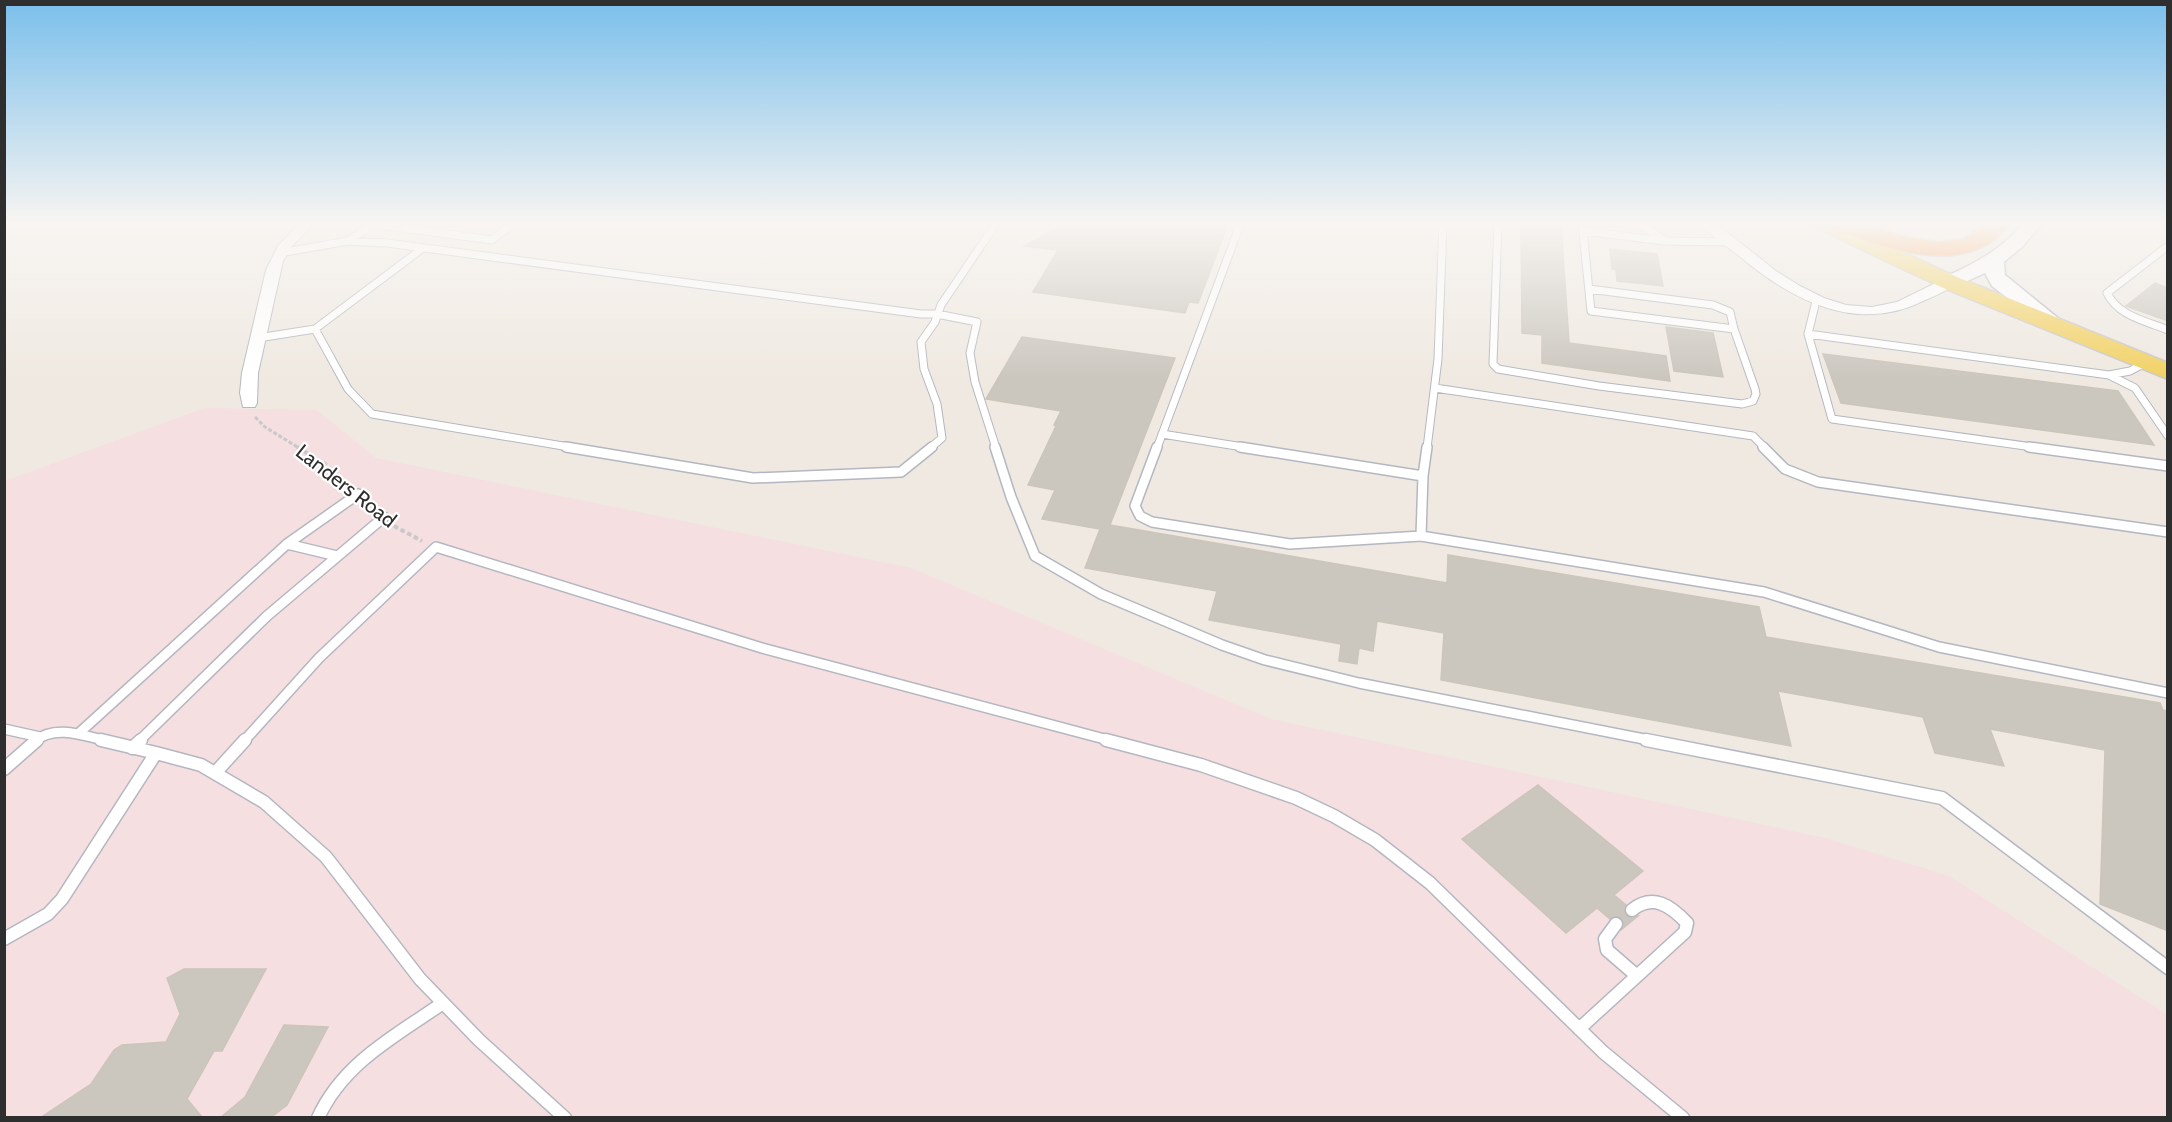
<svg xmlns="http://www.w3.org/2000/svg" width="2172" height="1122" font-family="Cabin,sans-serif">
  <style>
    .medical { fill: #f5dfe0 }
    .building { fill: #cbc7bf; stroke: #cbc5ba; stroke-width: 1.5 }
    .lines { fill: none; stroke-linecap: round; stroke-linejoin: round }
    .lane-far2-casing { stroke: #b4b7c1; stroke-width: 9 }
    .lane-far1-casing { stroke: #b4b7c1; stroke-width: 12 }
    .lane-casing { stroke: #b4b7c1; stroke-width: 15 }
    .street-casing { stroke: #b4b7c1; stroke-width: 2 }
    .secondary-casing { stroke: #b4b7c1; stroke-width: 3 }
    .primary-casing { stroke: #c9c9c9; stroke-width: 3 }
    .highway-casing { stroke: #c9c9c9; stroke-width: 3 }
    .path-far1 { stroke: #c9c9c9; stroke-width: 3; stroke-dasharray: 4 2; stroke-linecap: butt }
    .path { stroke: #c9c9c9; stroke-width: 4; stroke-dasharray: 4.5 3; stroke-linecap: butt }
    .lane-far2 { stroke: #fff; stroke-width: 7 }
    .lane-far1 { stroke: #fff; stroke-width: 9 }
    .lane { stroke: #fff; stroke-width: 12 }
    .street { fill: #fff; fill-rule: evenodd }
    .secondary { fill: #fff; fill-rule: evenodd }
    .primary { fill: #f2d163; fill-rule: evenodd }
    .highway { fill: #ffa35c; fill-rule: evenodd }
    .labels { text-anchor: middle; stroke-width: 4.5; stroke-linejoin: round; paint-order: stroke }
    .street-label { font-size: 21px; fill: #2e2e2e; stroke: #fff }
  </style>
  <rect width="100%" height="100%" fill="#efe9e1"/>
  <path class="medical" d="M205,408l112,2 59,48 535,110 360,151 554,119 124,38 219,139 -1,103h-2162v-637z"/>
  <path class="building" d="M1068,222h161l-31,81 -9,-1 -4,11 -152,-21 25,-42 -34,-4z
    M1521,222h40l8,121 97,13 4,25 -128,-18v-28l-20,-2z
    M1610,249l47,5 6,32 -46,-5 -1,-12h-4z
    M2155,283l13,5v33l-42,-15z
    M1666,327l47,6 10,44 -49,-6z
    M1022,337l153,21 -65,167 337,58 1,-28 311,52 7,30 394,66 3,7 5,1v220l-68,-27 5,-154 -115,-21 14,37 -69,-13 -12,-36 -145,-26 13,55 -350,-66 3,-47 -67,-12 -4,30 -14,-3 -2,16 -18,-3 2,-17 -132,-24 8,-29 -132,-23 15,-39 -58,-10 13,-29 -27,-5 28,-59 -2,-1 7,-14 -75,-12z
    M1823,354l295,37 36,54 -313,-42z
    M1538,785l105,86 -29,24 12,10 -2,6 4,6 10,-1 -16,13 2,-5 -3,-6 -5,-2 -6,3 -13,-11 -31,25 -104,-94z
    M184,969h82l-44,82h-8l-27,48 16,19h-163l51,-34 23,-34 8,-5 44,-3 14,-28 -13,-36z
    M284,1025l44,2 -41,78 -17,13h-50l25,-21z"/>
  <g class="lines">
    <g class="lane-far2-casing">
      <path id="lane-far2" d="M1498,222l-5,142 5,5 101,17 143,18 11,-3 3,-7 -1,-5 -21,-60 -143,-18 -9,-89
        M1636,222l30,19 64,1
        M1583,231l81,10
        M348,241l21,-14 11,-2 112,15 23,-18
        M2168,246l-61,47c11,23 39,28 61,37
        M280,253l68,-12 39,2 534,71h16l40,8 -7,31 5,29 21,66
        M1589,289l124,16 17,7 4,17
        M315,329l33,60 24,25 203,34
        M1808,334l8,-33
        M258,338l57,-9 108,-81
        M2109,375l21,-4 15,-8
        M1435,388l318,48 12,12
        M1162,434l87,14
        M930,448l12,-10 -5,-34 -13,-35 -3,-27 14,-20 6,-17 56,-83
        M1157,448l84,-226
        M1427,448l11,-89 5,-137
        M2040,448l-208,-29 -24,-85 301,41 26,13 33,48"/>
    </g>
    <g class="lane-far1-casing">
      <path id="lane-far1" d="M566,447l187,31 148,-6 31,-25
        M995,447l16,50 24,59 66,38 121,51 43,15 94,23 295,58
        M1157,447l-22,59 5,10 12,6 138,22 131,-8 343,56 175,55 229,46
        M1240,447l183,29
        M1763,447l22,22 33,13 350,50
        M2029,447l139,19
        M1421,536l2,-60 4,-29
        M287,544l50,12
        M4,729l36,8
        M78,734l209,-190 71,-50
        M35,741c20,-17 50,-5 72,0
        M139,741l128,-125 117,-99
        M244,741l75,-83 117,-111 326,101 350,93"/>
    </g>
    <g class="lane-casing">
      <path id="lane" d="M1106,740l95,25 95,33 38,18 41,24 55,43 173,169 80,66
        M1646,740l296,58 226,170
        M132,748l9,-8
        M156,753l45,12 63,37 62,55 94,122 59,61 86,78
        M4,769l33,-29
        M215,773l30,-33
        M1616,924l-11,15 2,11 30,26
        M4,939l44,-25 14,-15 94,-146 -55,-13
        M1579,1029l106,-97 2,-9c-16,-17 -34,-30 -55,-13
        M318,1118c25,-55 77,-82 125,-115"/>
    </g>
    <g class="street-casing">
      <path id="street" d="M301,222h15l-25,25 -8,14 -25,112 -1,30 -2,4h-12l-3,-14 2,-20 24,-103 12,-24z
        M1699,222h15l62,49 24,15 24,12 22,7 26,2 25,-5 47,-23h10l2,3c-7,8 -21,14 -31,18 -68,35 -134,0 -187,-45 -13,-10 -28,-20 -39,-33z"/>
    </g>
    <g class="secondary-casing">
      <path id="secondary" d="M2024,222h19l-20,24 -19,16 1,13 59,48 4,4 -4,4 -7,2 -7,-2 -58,-45 -7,-13 -29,13h-14l-3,-4 3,-4c31,-13 61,-29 82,-56z"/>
    </g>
    <g class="primary-casing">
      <path id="primary" d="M1809,222h27l121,55 211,86v16l-227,-92 -129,-61z"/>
    </g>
    <g class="highway-casing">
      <path id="highway" d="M1824,222h33l48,15 34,5 24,-3 24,-17h24c-42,61 -129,24 -184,5z"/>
    </g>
    <path class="path-far1" d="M255,417l10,10 34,21"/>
    <path class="path" d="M297,447l28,17 23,21
      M394,526l28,15"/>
    <use href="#lane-far2" class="lane-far2"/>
    <use href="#lane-far1" class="lane-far1"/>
    <use href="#lane" class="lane"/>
    <use href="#street" class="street"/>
    <use href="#secondary" class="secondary"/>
    <use href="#primary" class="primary"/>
    <use href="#highway" class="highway"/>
  </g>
  <linearGradient id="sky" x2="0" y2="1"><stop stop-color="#7abfeb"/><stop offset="0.59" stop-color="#f8f5f2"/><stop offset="1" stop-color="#f8f5f2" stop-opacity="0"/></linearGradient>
  <rect width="2172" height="379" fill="url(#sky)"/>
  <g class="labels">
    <g class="street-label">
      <text transform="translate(346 486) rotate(38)" y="7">Landers Road</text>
    </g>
  </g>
  <rect width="2172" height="1122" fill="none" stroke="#2e2e2e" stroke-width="12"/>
</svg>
